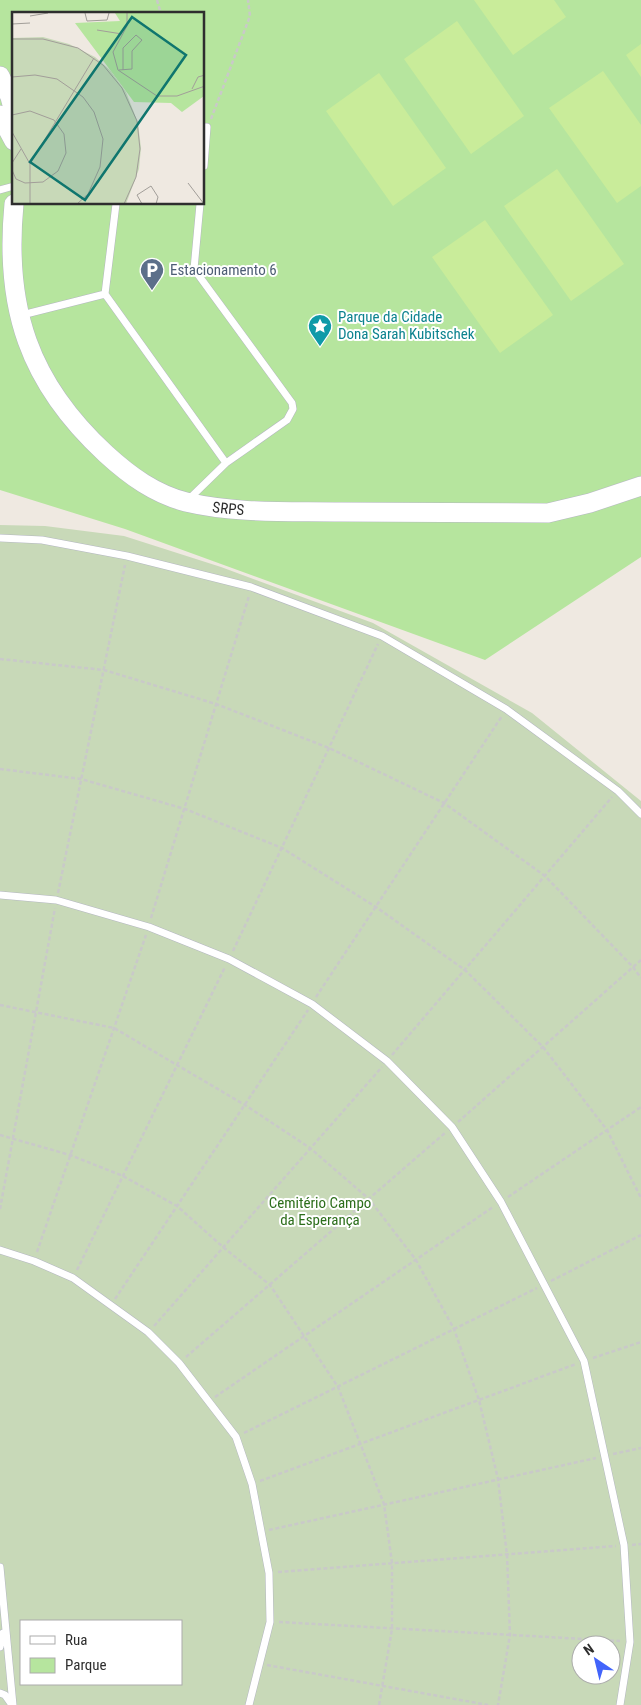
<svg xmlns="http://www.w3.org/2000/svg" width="641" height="1705" font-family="'Roboto Condensed',sans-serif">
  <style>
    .green { fill: #b6e59e; fill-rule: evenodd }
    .cemetery { fill: #c8d9b8; fill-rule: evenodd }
    .pitch { fill: #c9ec9a }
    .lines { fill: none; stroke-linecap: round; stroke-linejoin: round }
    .lane-casing { stroke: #b4b7c1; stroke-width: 8 }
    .secondary-casing { stroke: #b4b7c1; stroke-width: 20 }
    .path { stroke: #c9c9c9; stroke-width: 2.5; stroke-dasharray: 4 2.5; stroke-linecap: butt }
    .lane { stroke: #fff; stroke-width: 7 }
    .secondary { stroke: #fff; stroke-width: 19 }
    .labels { text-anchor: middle; stroke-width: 4; stroke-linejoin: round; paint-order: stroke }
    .service-label { font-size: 15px; fill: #4e5e75; stroke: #fff; text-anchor: start }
    .culture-label { font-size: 15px; fill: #0d838f; stroke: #fff; text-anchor: start }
    .street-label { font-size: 15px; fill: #2e2e2e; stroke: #fff }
    .park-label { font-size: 15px; fill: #2c6e1b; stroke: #fff }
    .inset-road { fill: none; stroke: #a29e99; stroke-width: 1 }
    .view { fill: #0f766e; fill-opacity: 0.15; stroke: #0f766e; stroke-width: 2.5 }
    .inset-edge { fill: none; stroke: #2e2e2e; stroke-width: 2.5 }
  </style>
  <rect width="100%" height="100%" fill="#efe9e1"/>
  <path class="green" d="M0,0h641v557l-156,103 -360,-131 -125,-39zM14,14h190v190h-190z"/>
  <path class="cemetery" d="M0,525l45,1 79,10 97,31 152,56 159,90 109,88v904h-641zM21,1621h160v63h-160zM581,1645h30v30h-30z"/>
  <path class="pitch" d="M474,0h80l12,17 -53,38z
    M457,21l67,95 -53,38 -67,-95z
    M641,44v33l-15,-22z
    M603,71l38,54v61l-24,17 -68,-95z
    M379,73l67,95 -53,38 -67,-95z
    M557,169l67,95 -53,37 -67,-95z
    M485,220l68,95 -53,38 -68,-96z"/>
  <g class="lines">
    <g class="lane-casing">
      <path id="lane" d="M204,127h3l-3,39
        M0,190l14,-4
        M116,204l-11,90 121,169
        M22,315l83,-21
        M188,500l38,-37 61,-43 6,-11 -1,-6 -98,-134 6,-65
        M0,538l42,2 85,16 124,31 131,49 124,73 112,82 23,23
        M0,895l56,5 93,27 80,32 83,45 75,57 65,66 49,75 83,159 40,184 6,97 -10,63
        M0,1250l34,11 39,17 75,54 31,31 57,74 16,47 17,89 1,49 -21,83
        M0,1567l13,138
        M0,1647l3,-14
        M0,1693l5,2 7,10"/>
    </g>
    <g class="secondary-casing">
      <g id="secondary">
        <path d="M0,76l10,21 4,15"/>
        <path d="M0,115l14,26"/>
        <path id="s1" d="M14,204c-10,104 15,179 92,250 24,22 49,40 80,48 51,12 103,9 155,10 69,0 138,1 207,1l42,-10 51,-17"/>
      </g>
    </g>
    <path class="path" d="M157,0l4,14
      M211,119l39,-103 -2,-16
      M0,659l104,11 112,34 113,44 115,55 101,73 88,91 8,11
      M0,769l81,10 104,30 97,39 94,59 89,63 78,77 64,83 34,68
      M58,893l67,-328
      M151,918l98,-322
      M233,951l145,-307
      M316,997l186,-281
      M0,1005l114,23 131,77 65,43 59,51 47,61 38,69 25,71 19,79 9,76 3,80 -12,70
      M392,1055l220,-258
      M458,1122l183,-162
      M0,1135l70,20 53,21 54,30 46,41 47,38 68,102 46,117 8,59v66l-13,76
      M508,1197l133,-90
      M0,1209l55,-301
      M37,1252l109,-317
      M77,1270l148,-303
      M551,1281l90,-46
      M115,1299l193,-289
      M154,1326l228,-259
      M186,1357l260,-225
      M593,1358l48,-16
      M215,1397l278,-190
      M244,1433l293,-145
      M613,1454l28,-6
      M260,1481l316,-117
      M269,1530l327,-72
      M632,1545l9,-1
      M278,1572l338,-26
      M279,1622l341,19
      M267,1665l221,40"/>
    <use href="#lane" class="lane"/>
    <use href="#secondary" class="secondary"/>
  </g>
  <defs>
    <g id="parking-pin" transform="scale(1.25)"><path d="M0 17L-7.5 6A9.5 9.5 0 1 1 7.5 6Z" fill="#5c6f8a" stroke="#fff"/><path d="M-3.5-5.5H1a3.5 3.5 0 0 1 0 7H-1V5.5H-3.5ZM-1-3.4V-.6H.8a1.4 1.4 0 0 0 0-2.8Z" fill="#fff"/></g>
    <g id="sight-pin" transform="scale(1.25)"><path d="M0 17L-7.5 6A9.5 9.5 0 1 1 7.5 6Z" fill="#0f9aa8" stroke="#fff"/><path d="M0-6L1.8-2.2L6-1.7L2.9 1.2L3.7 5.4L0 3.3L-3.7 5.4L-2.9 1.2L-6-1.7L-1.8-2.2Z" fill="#fff"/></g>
  </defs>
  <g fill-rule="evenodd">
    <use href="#parking-pin" x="152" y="270"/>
    <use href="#sight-pin" x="320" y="326"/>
  </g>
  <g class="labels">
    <g class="service-label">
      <text x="170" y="275">Estacionamento 6</text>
    </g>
    <g class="culture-label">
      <text x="338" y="322">Parque da Cidade<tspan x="338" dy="17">Dona Sarah Kubitschek</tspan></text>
    </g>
    <g class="street-label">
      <text dy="5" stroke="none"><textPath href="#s1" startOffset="415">SRPS</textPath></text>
    </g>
    <g class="park-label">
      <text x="320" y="1208">Cemitério Campo<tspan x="320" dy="17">da Esperança</tspan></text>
    </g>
  </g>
  <g transform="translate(12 12)">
    <rect width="192" height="192" fill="#efe9e1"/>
    <path d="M103,1h89v83l-22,16 -11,-9 -37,-1 -59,-79 45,-2z" fill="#b6e59e"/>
    <path d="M31,25l26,7 26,13 15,13 16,22 12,31 3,25 -2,21 -13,35h-114v-166z" fill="#c8d9b8"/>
    <path class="inset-road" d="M73,1l2,8 20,-1 2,-7M115,1v13l-14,26 5,18 39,26h20l28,-10M18,4l18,-3M0,12l18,-1M85,18l25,4M0,27h31l35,9 25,17 19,23 15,33 3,28 -4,28 -12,27M107,58l13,-1v-18l10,-11 -6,-5 -13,13v22M0,65l23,-2 22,4 26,18 11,15 9,27 -3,28 -12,27 -11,10M180,77l6,-12 7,-2M0,103l18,-4 24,9 10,14 2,19 -8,18 -15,11 -18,1 -9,-4 -4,-9M0,120l18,32v40M0,151l9,-14M18,152l64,-106M176,171l16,21M130,192l-5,-9 14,-9 7,11 -2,7"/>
    <path class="view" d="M120,5l54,38 -101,145 -55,-38z"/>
    <rect width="192" height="192" class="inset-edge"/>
  </g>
  <rect x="20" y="1620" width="162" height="65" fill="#ffffff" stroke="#ababab"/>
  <rect x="30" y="1636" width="25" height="8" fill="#ffffff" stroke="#ababab"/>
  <text x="65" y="1645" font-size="15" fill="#2e2e2e">Rua</text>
  <rect x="30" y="1658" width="25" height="15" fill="#b6e59e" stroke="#ababab"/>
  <text x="65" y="1670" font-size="15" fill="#2e2e2e">Parque</text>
  <g transform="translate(596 1660) rotate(325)"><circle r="24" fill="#ffffff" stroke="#ababab"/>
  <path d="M0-4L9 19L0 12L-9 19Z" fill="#4264fb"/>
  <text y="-8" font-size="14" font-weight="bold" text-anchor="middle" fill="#2e2e2e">N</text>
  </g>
</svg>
